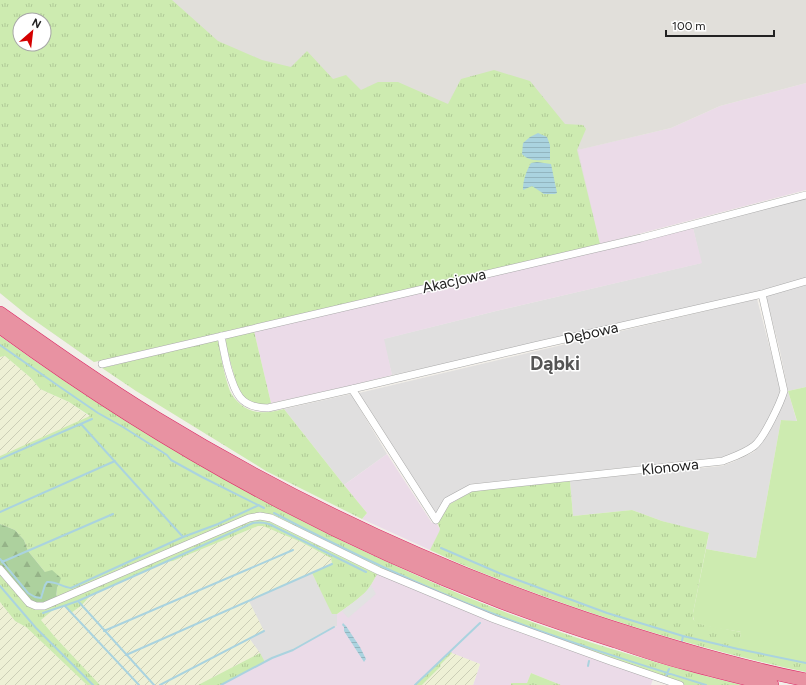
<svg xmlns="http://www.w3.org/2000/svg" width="806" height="685" font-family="Figtree,sans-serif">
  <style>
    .residential { fill: #e0dfdf }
    .industrial { fill: #ebdbe8 }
    .airport { fill: #e1dfda; fill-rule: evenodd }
    .farmland { fill: url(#farmland-furrows) }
    .grass { fill: url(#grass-tufts); fill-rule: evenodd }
    .forest { fill: url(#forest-firs) }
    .garden { fill: #cdebb0 }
    .parking { fill: #e2e2e2 }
    .water { fill: url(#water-rules) }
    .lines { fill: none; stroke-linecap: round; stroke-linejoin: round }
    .stream { stroke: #aad3df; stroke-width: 2 }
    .street-casing { stroke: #a9a9a9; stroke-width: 8 }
    .highway-casing { stroke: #dc2a67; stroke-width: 14 }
    .street { stroke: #fff; stroke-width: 7 }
    .highway { stroke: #e892a2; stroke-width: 13 }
    .labels { text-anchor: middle; stroke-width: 3; stroke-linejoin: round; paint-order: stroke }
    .street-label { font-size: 15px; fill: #222; stroke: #fff }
    .district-label { font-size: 19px; font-weight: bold; fill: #555; stroke: #fff }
  </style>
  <defs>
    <pattern id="farmland-furrows" width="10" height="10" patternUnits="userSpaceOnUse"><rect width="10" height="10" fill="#eef0d5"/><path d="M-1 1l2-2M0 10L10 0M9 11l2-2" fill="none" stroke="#ccceb7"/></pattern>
    <pattern id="grass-tufts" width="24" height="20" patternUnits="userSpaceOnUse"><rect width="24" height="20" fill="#cdebb0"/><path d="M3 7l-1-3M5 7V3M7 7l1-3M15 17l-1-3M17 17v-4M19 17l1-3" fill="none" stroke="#b0c997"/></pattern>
    <pattern id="forest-firs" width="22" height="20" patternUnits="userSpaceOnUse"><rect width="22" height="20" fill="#add19e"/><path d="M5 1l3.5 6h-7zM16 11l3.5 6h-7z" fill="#95b388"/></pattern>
    <pattern id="water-rules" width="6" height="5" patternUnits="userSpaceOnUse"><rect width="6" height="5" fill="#aad3df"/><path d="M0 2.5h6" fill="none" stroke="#92b5bf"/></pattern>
  </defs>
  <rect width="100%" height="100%" fill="#f2efe9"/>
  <path class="residential" d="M806,198v80l-43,12 -286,67 -85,18 -9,-36 113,-28 205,-48 -8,-35z
    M806,285v102l-18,4 9,31 -16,-2 -25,138 -50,-9 3,-15 -47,-13 -30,-11 -59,6 -3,-35 152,-15 11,-4 21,-10 5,-6 7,-12 18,-33 4,-10 -8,-40 -14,-55z
    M757,299l24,92 -2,7 -16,32 -7,9 -7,6 -13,7 -13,5 -252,27 -25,14 -10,15 -77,-120z
    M351,394l36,60 -43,31 -60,-76z
    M312,573l20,39v2h5v12l-44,24 -28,12 -16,-24v-37z"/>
  <path class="industrial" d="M806,83v107l-206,54 -23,-94 94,-22 49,-22z
    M693,228l9,35 -206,48 -112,28 8,36 -39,10 -82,18 -17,-72z
    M387,454l45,69 4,-3 2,6 2,3 -1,5 -9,16 -68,-31 5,-6 -23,-28z
    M379,571l275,105 -3,9h-90l-30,-12 -4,10h-15l-1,2h-38l7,-21 -27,-10 -3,-2 -35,33h-194l51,-27 21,-8 44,-24v-12l17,-12 14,-12z"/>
  <path class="airport" d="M0,0h806v83l-86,23 -49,22 -93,22 22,94 -506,118 -67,-47 -27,-22zM20,20h24v24h-24z"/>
  <path class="farmland" d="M5,356l26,22 9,11 29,13 21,15 -90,39v-99z
    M258,526h5l38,16 30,16 1,6 -83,37 15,30 -15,7 11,15 -62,32h-98l-45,-48 -14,-17 12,-10 12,-4 17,-1 8,-9 76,-34 7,-1z
    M0,602l15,19 11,6 61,58h-87z
    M452,653l28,11 -7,21h-51l19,-19 -1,-1z"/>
  <path class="grass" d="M0,0h172l46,41 44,19 29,7 16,-16 26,28 13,-4 15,15 17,-8h20l50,22 13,-25 33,-9 36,11 35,43 18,1 3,4 -9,21 23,94 -506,118 -67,-47 -27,-22zM20,20h24v24h-24z
    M254,331l17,72c-12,4 -27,-2 -33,-13 -1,-4 -2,-9 -3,-12 -4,-14 -8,-26 -10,-40z
    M0,336c130,94 269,174 416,239 104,47 215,83 326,110h-62l-70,-24 -231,-90 -11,19 -14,12 -17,12h-5l-1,-2 -19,-39 20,-9 -1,-6 -30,-16 -38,-16h-5l-85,35 -7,1 -76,34 -8,9 -11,8 -7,-7 -11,4 -12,10 14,17 45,48h-13l-61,-58 -11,-6 -15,-19v-33l57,26v-7l2,-4 -14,-12 -17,-21 -4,-11 -9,-10 -15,-6v-68l90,-40 -21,-14 -29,-13 -9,-11 -26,-22 -5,1z
    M218,340c3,16 6,35 12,51 5,11 18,21 29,21 8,1 17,-1 25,-3l60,76 23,28 -5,6 -96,-48 -130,-80 -34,-23z
    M570,481l3,35 59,-6 30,11 47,12 -16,80v6l5,4 6,2 37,7 -2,17 67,14v9c-111,-24 -220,-58 -326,-100 -17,-7 -33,-14 -50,-22l9,-18 1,-3 -4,-9 4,-1 10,-15 23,-13z
    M450,651l2,2 -12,12 1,1 -19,19h-7z
    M260,653l5,9 -44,23h-23z
    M531,673l30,12h-50v-2h16z"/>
  <path class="forest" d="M0,524l15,6 9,10 4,11 17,21 7,-2 9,8 -2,6 -2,4 -1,14 -20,4 -36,-37z"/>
  <path class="garden" d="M806,387v276l-68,-14 3,-17c-9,-2 -39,-5 -45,-10 -3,-2 -3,-5 -3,-9l13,-64 50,9 25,-138 16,1 -9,-30z"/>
  <path class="parking" d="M371,585l5,9 -28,24 -6,-7 21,-16z"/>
  <path class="water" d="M538,133l9,4 3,8v15c-10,0 -21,2 -28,-6l1,-11 7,-6z
    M537,162l14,2 6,29 -2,1h-11l-12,-8 -9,4c0,-10 3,-18 8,-27z
    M343,623l3,3 14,21 6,12 -2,3 -20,-31v-4l-2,-2z"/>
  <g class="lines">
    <path class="stream" d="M0,345l60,42 38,26 25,14 44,28 4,5 31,17 62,31
      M81,424l102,113
      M0,459l92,-40
      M0,512l115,-51
      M274,513c69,36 139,70 212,98 72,28 146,51 220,74
      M441,548l58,25 108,40 76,23
      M0,559l28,34 7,4 6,1 4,-13 2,-3c9,-1 15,5 24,6l112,-51 35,-13 41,-19
      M2,562l111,-48
      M0,586l36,42 57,57
      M78,601l76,84
      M65,606l74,79
      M43,613l35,-12 175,-78c6,-1 10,-1 16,1l97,48
      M104,631l189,-81
      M682,641l1,-5 55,13 68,14
      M126,655l206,-91
      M588,666l1,-5
      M666,676l3,-7
      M160,685l104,-54
      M221,685l51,-27 21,-8 41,-23
      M415,685l65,-62"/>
    <g class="street-casing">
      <path id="street" d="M221,336c2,11 4,22 7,33 7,24 12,39 40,39l84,-19 182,-43 228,-52 44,-13
        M102,364l539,-126 165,-43
        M352,389l84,131 11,-19 24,-13 252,-27c10,-4 22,-8 31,-15 10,-8 26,-42 30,-55l-22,-97
        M0,569l29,34 7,3h8l205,-88 11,-2 11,2 108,53 115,48 116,42 70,24"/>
    </g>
    <g class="highway-casing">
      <path id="highway" d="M0,313c51,36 102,72 156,105 136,83 279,150 430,201 72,24 145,46 220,61
        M0,327c154,113 322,206 501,275 37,14 75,27 114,39 23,8 46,16 70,22 29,8 58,15 87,22"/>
    </g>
    <use href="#street" class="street"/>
    <use href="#highway" class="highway"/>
  </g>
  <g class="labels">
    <g class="street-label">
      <text transform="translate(454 281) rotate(-13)" y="5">Akacjowa</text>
      <text transform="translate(591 333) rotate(-13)" y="5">Dębowa</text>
      <text transform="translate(670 467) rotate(-6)" y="5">Klonowa</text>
    </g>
    <g class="district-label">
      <text x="555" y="370">Dąbki</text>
    </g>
  </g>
  <g transform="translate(32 32) rotate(28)"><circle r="19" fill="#ffffff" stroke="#a7a7a7"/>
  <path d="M0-3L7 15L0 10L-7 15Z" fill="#d40000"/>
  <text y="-6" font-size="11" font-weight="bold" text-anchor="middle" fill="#222222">N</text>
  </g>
  <path d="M666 30v6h108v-6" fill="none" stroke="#222222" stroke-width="2"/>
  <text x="672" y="30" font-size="12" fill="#222222" stroke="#ffffff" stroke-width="3" paint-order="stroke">100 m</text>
</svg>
